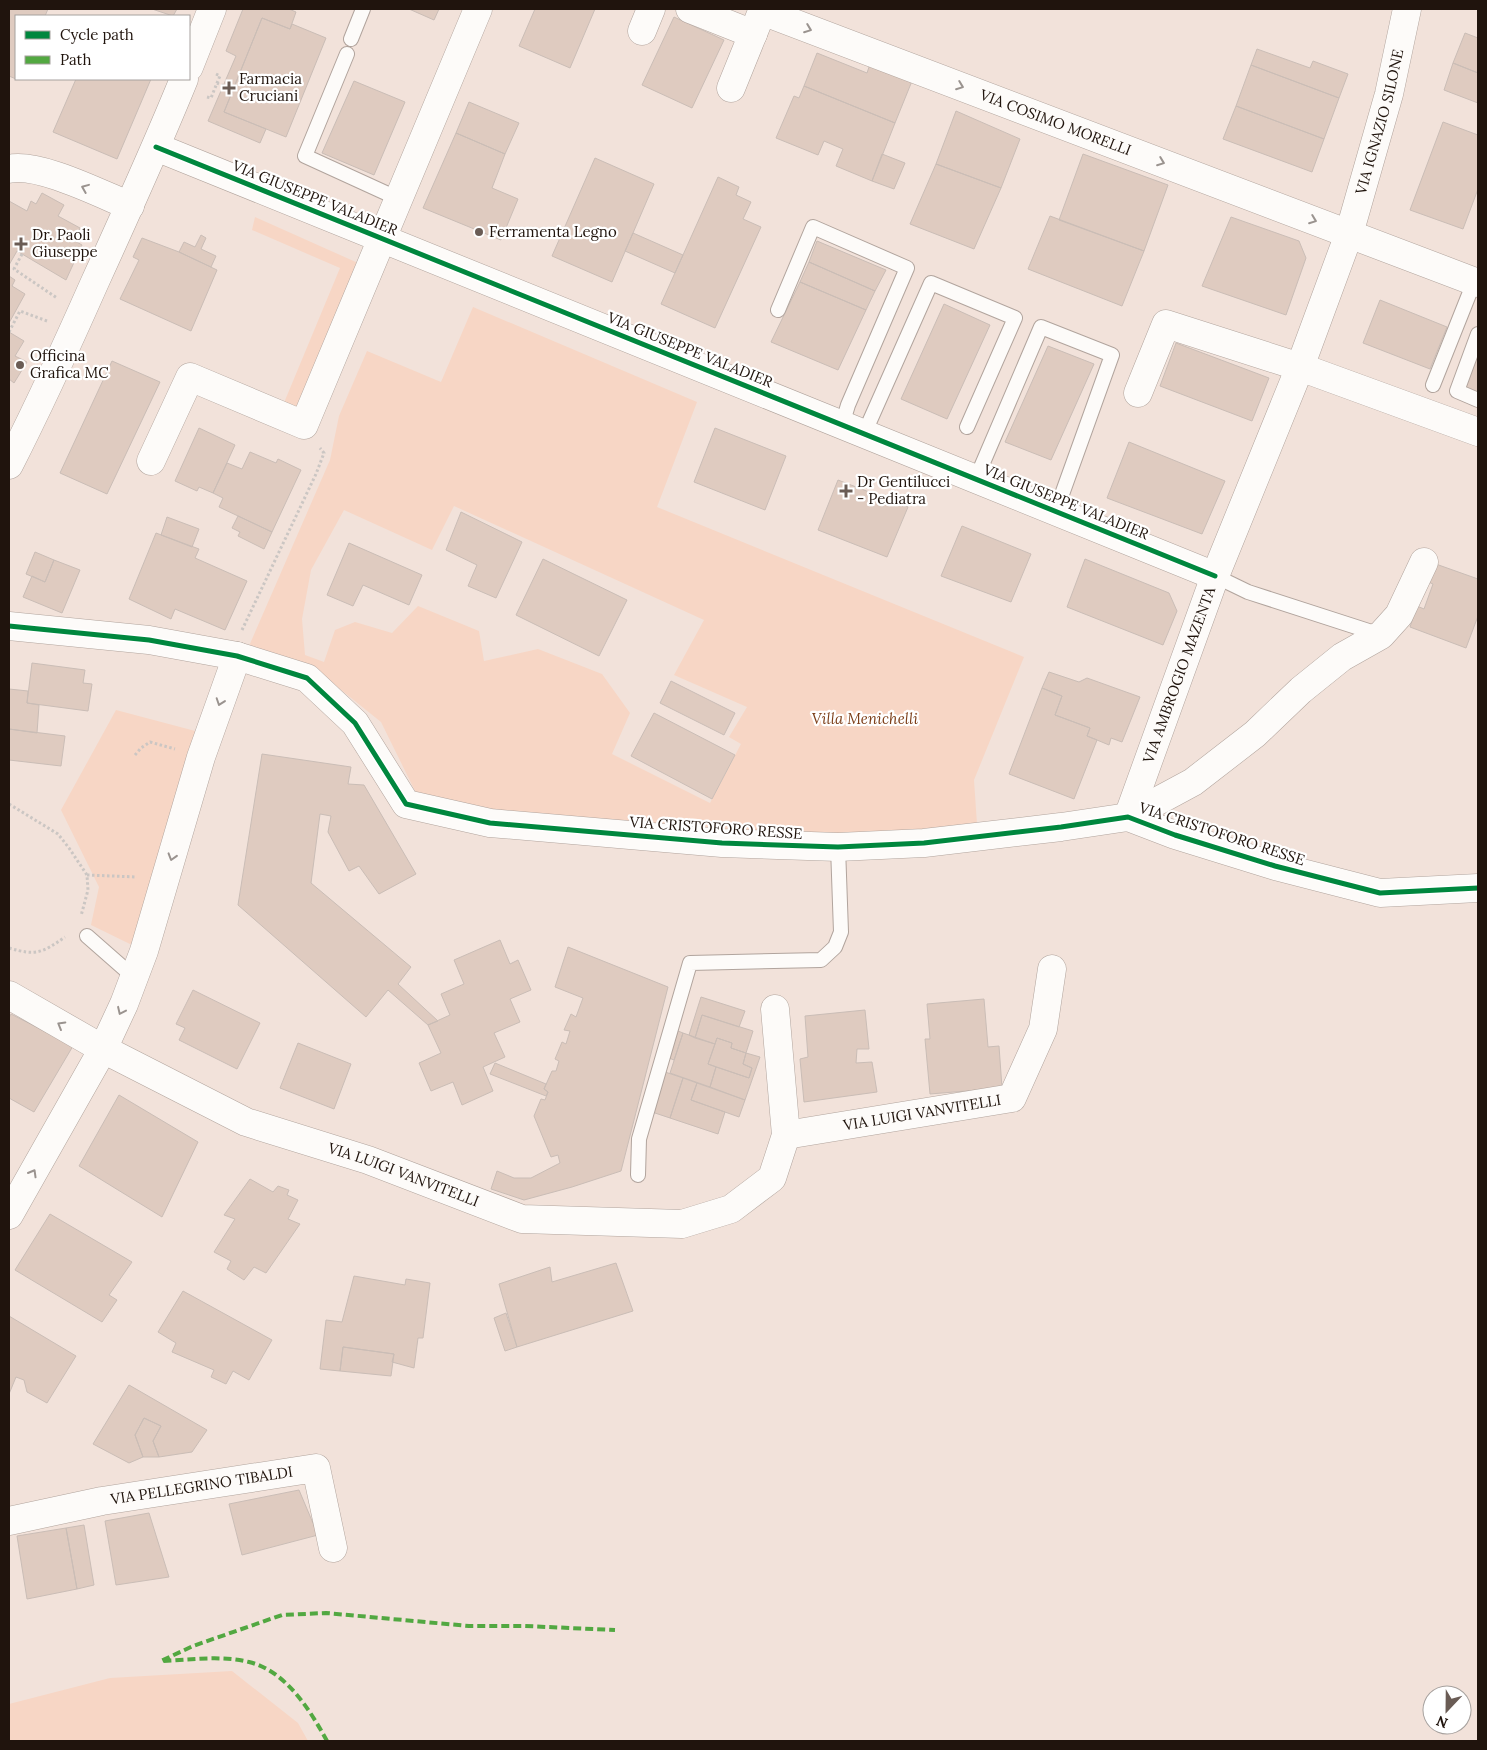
<svg xmlns="http://www.w3.org/2000/svg" width="1487" height="1750" font-family="Lora,serif">
  <style>
    .green { fill: #f7d6c5; fill-rule: evenodd }
    .building { fill: #dfcbc0; stroke: #cabdb6 }
    .lines { fill: none; stroke-linecap: round; stroke-linejoin: round }
    .lane-casing { stroke: #b1a49d; stroke-width: 16 }
    .street-casing { stroke: #b1a49d; stroke-width: 29 }
    .secondary-casing { stroke: #b1a49d; stroke-width: 29 }
    .path { stroke: #cbc6c3; stroke-width: 3; stroke-dasharray: 2.5 2.5; stroke-linecap: butt }
    .lane { stroke: #fdfbf9; stroke-width: 14 }
    .street { stroke: #fdfbf9; stroke-width: 28 }
    .secondary { stroke: #fdfbf9; stroke-width: 28 }
    .quiet { stroke: #52a841; stroke-width: 4; stroke-dasharray: 8 4; stroke-linecap: butt }
    .cycleway-casing { stroke: #fff; stroke-width: 8 }
    .cycleway { stroke: #00873e; stroke-width: 5 }
    .oneway { stroke: #9a938f }
    .poi-dot { fill: #6a5c55; stroke: #fff; stroke-width: 2 }
    .labels { text-anchor: middle; stroke-width: 4.5; stroke-linejoin: round; paint-order: stroke }
    .poi-label { font-size: 15px; fill: #20140d; stroke: #fff; text-anchor: start }
    .street-label { font-size: 15px; fill: #20140d; stroke: #fff }
    .park-label { font-size: 15px; font-style: italic; fill: #7c3e18; stroke: #fff }
  </style>
  <rect width="100%" height="100%" fill="#f2e2da"/>
  <path class="green" d="M255,217l103,46 -65,152 -12,-5 59,-142 -88,-38z
    M473,307l224,95 -40,105 367,150 -50,123 3,44 -66,13 -187,-4 -228,-21 -80,-19 -35,-71 -66,-53 -66,-23 81,-186 9,-44 28,-65 74,31zM454,506l250,114 -30,55 73,32 -18,30 12,7 -31,59 -98,-49 18,-41 -28,-39 -64,-25 -54,12 -5,-30 -61,-25 -26,27 -37,-11 -20,8 -11,32 -19,-7 -3,-36 9,-49 33,-60 88,40z
    M116,710l83,22 -67,213 -41,-20 8,-38 -38,-77z
    M232,1671l66,52 10,18h-299v-37l101,-26z"/>
  <path class="building" d="M9,9h39l-3,7h-29v63l-7,-3z
    M152,9h25l-4,7z
    M243,9h46l7,3 -6,17 -28,-11 -38,94 42,17 -6,14 -52,-22 28,-65 -10,-5z
    M409,9h30l-5,11z
    M535,9h60l-25,59 -51,-22z
    M674,17l50,23 -32,68 -50,-23z
    M262,18l28,11 2,-5 34,14 -40,99 -62,-25z
    M1465,33l13,5v35l-25,-10z
    M1257,49l53,19 3,-7 35,13 -9,24 -88,-33z
    M817,53l50,20 3,-9 42,17 -17,42 -91,-37z
    M1453,63l25,10v30l-34,-13z
    M1251,65l88,33 -15,41 -88,-33z
    M76,79h75l-34,80 -64,-27z
    M354,81l51,21 -31,73 -52,-22z
    M804,86l91,37 -23,58 -36,-15 7,-17 -19,-8 -6,14 -42,-17 18,-42 5,2z
    M469,102l50,21 -14,31 -49,-21z
    M1236,106l88,33 -12,33 -89,-33z
    M956,111l64,28 -19,49 -65,-24z
    M1443,122l35,13v54l-15,40 -53,-19z
    M456,133l49,21 -13,34 26,11 -17,41 -78,-32z
    M882,154l23,9 -11,26 -22,-8z
    M1083,154l85,31 -24,66 -85,-31z
    M595,158l59,26 -42,98 -60,-26z
    M936,164l65,24 -27,61 -64,-25z
    M718,177l21,10 -3,8 15,7 -8,17 18,8 -46,101 -54,-24z
    M42,193l22,12 -6,11 22,12 -5,13 7,4 -16,35 -49,-29 -8,14v-64l18,10 4,-10 5,3z
    M1050,216l94,35 -22,55 -94,-37z
    M1231,217l68,24 7,17 -20,57 -84,-29z
    M633,233l50,22 -8,18 -50,-22z
    M201,235l5,3 -5,11 15,7 -5,11 -32,-15 5,-10 11,5z
    M142,238l37,14 38,18 -26,61 -71,-32 19,-39 -6,-3z
    M817,241l69,29 -11,21 -66,-29z
    M809,262l66,29 -9,19 -66,-28z
    M9,276l6,4 -3,6 13,8 -16,29z
    M800,282l66,28 -28,60 -67,-28z
    M1380,300l67,27 -17,42 -67,-26z
    M944,304l46,21 -43,94 -46,-20z
    M9,332l15,9 -9,15 12,6 -13,21 -5,-4z
    M1176,343l93,35 -17,43 -92,-35z
    M1048,346l46,18 -43,96 -46,-18z
    M1478,346v49l-17,-8z
    M112,361l48,21 -53,112 -47,-21z
    M199,428l36,17 -22,48 -14,-6 -2,4 -22,-10z
    M715,428l71,28 -21,54 -71,-28z
    M1129,442l96,39 -23,53 -95,-36z
    M250,452l26,11 2,-4 23,11 -29,62 -53,-25 4,-9 -10,-5 14,-30 15,6z
    M838,480l70,27 -21,50 -69,-27z
    M461,512l61,30 -26,56 -28,-12 9,-21 -31,-15z
    M238,516l34,16 -8,17 -26,-13 2,-4 -8,-4z
    M167,517l32,12 -7,18 -31,-12z
    M962,526l69,28 -20,48 -70,-26z
    M156,533l43,16 -4,9 52,23 -22,49 -50,-21 -4,10 -42,-20z
    M349,543l73,32 -13,30 -46,-20 -10,21 -26,-11z
    M35,552l19,8 -9,22 -19,-8z
    M543,559l84,41 -28,56 -83,-41z
    M1085,559l84,34 8,18 -14,34 -96,-38z
    M54,560l26,10 -18,43 -39,-16 9,-21 13,6z
    M1433,563l45,16v37l-12,32 -56,-21 7,-21 7,3 9,-25 -7,-3z
    M32,663l53,7 -2,13 9,1 -4,27 -61,-8z
    M1049,672l30,10 8,-4 53,19 -18,45 -11,-4 -2,7 -12,-5 -10,-4 3,-8 -35,-13 7,-19 -20,-8z
    M671,681l64,32 -11,22 -64,-32z
    M1042,688l20,8 -7,19 35,13 -3,8 10,4 -23,59 -65,-25z
    M9,689l19,2 -1,12 12,2 -2,28 -28,-4z
    M654,713l81,42 -23,44 -81,-43z
    M9,729l56,7 -4,30 -52,-6z
    M262,754l89,13 -3,17 16,1 52,89 -37,20 -20,-28 -10,5 -21,-39 3,-16 -11,-2 -9,69 100,84 -13,17 40,37 -10,4 -40,-35 -22,27 -128,-112z
    M500,940l10,24 8,-4 13,30 -21,9 10,23 -26,11 11,24 -22,10 10,24 -31,14 -9,-23 -22,9 -12,-28 22,-10 -13,-28 22,-10 -9,-21 23,-10 -10,-24z
    M568,947l100,40 -47,184 -49,16 -48,13 -33,-11 6,-18 17,7h17l29,-15 -2,-8 -7,2 -17,-41 7,-17 4,1 3,-8 -4,-3 8,-18h4l3,-10 -4,-2 7,-17 4,2 4,-13 -6,-1 7,-16 5,3 7,-19 -28,-11z
    M193,990l67,33 -23,46 -58,-29 6,-12 -9,-4z
    M701,997l44,14 -6,16 -37,-12 -7,23 -6,-3z
    M984,999l4,48 11,-1 3,42 -72,6 -5,-55h5l-3,-35z
    M865,1010l4,39h-12l-1,14 16,-1 5,30 -73,10 -4,-43 8,-2 -3,-41z
    M11,1014l62,32 -39,66 -25,-14v-80z
    M702,1015l51,16 -7,22 -15,-5 1,-5 -15,-5 -2,6 -20,-6z
    M678,1031l5,2 -9,27 -5,-2z
    M683,1033l32,11 -7,20 8,3 -6,20 -40,-14z
    M717,1038l15,5 -1,5 15,5 -3,11 9,4 -3,10 -41,-14z
    M298,1043l53,21 -17,45 -54,-21z
    M746,1053l14,4 -15,43 -35,-13 6,-20 33,11 3,-10 -9,-4z
    M495,1063l51,21 -2,5 4,3 -2,4 -56,-22z
    M665,1072l18,6 -13,40 -18,-6z
    M683,1078l14,5 -6,17 34,12 -7,22 -48,-16z
    M697,1083l48,17 -6,17 -48,-17z
    M119,1095l79,47 -36,75 -83,-51z
    M250,1179l23,13 5,-6 11,4 -2,5 11,5 -10,19 12,5 -34,49 -12,-6 -10,13 -17,-11 4,-8 -17,-9 21,-33 -11,-4z
    M50,1214l82,48 -23,33 8,5 -15,22 -87,-52z
    M616,1263l17,48 -116,36 -18,-63 51,-17 2,15z
    M354,1276l51,9 1,-6 24,4 -7,55h-5l-4,30 -22,-6 2,-8 -51,-7 -3,24 -20,-2 6,-49 16,2z
    M183,1291l89,49 -23,40 -16,-9 -7,13 -15,-7 3,-7 -42,-18 4,-9 -18,-11z
    M506,1313l11,34 -12,4 -11,-33z
    M9,1316l67,40 -29,47 -20,-11 -3,-12 -8,-3 -7,17z
    M343,1347l51,7 -3,22 -51,-5z
    M129,1385l78,45 -15,22 -33,5 -6,-16 8,-15 -17,-8 -9,17 8,22 -14,6 -36,-19z
    M144,1418l17,8 -8,15 6,16h-16l-8,-22z
    M299,1490l19,45 -76,20 -13,-51z
    M149,1513l20,64 -53,8 -11,-64z
    M84,1525l10,60 -17,4 -11,-61z
    M66,1528l11,61 -50,10 -10,-63z"/>
  <g class="lines">
    <g class="lane-casing">
      <path id="lane" d="M351,39l12,-30
        M347,54l-42,102 94,43
        M778,310l35,-83 94,41 -59,137 -6,20
        M1478,334l-21,57 21,9
        M1433,385l41,-103
        M864,434l67,-151 84,35 -48,109
        M976,479l65,-152 71,28 -56,156
        M1215,576l33,16 133,43
        M87,936l41,36 8,3
        M638,1175l1,-36 51,-176 131,-3 14,-13 6,-15 -3,-85"/>
    </g>
    <g class="street-casing">
      <g id="street">
        <path d="M690,9l63,25"/>
        <path id="s1" d="M762,11l716,272"/>
        <path d="M642,31l9,-22"/>
        <path d="M731,88l32,-79"/>
        <path d="M156,147l1059,429"/>
        <path d="M9,169c29,-7 92,25 121,37"/>
        <path d="M1138,393l28,-69 134,43 178,65"/>
        <path d="M151,461l39,-84 114,48 174,-416"/>
        <path d="M9,626l140,14 88,16 70,22 48,45 51,81 84,19 232,20 116,4 86,-4 137,-16 67,-10 47,18 100,31 105,27 98,-5"/>
        <path id="s2" d="M1128,817l87,-241 85,-209 49,-133 40,-140 18,-85"/>
        <path d="M1128,817l65,-35 62,-48 46,-44 41,-33 39,-22 18,-20 25,-53"/>
        <path id="s3" d="M9,995l94,54 143,73 122,38 154,59 160,5 49,-15 41,-31 14,-43 -11,-126"/>
        <path id="s4" d="M786,1135l226,-37 31,-69 9,-60"/>
        <path d="M9,1215l94,-166 21,-45 20,-53 57,-194 36,-101"/>
        <path id="s5" d="M9,1521l93,-20 214,-33 17,80"/>
      </g>
    </g>
    <g class="secondary-casing">
      <path id="secondary" d="M189,67l23,-58
        M9,465c30,-59 58,-120 85,-181 31,-68 62,-136 90,-205"/>
    </g>
    <path class="path" d="M216,74l4,2 -3,7
      M207,97l4,1 6,-15 7,3
      M22,254l-8,15 43,29
      M9,332l11,-21 27,10
      M242,630l74,-156 8,-21 -4,-5
      M135,755l6,-7 9,-6 25,7
      M9,804l49,30 11,14 18,27 1,15 -7,26
      M87,875l50,2
      M9,948c27,8 33,5 56,-11"/>
    <use href="#lane" class="lane"/>
    <use href="#street" class="street"/>
    <use href="#secondary" class="secondary"/>
    <path class="quiet" d="M327,1741c-17,-31 -41,-70 -78,-79 -28,-7 -60,-2 -88,-1l32,-15 89,-31 44,-2 143,13h56l90,4"/>
    <g class="cycleway-casing">
      <path id="cycleway" d="M156,147l1059,429
        M9,626l140,14 88,16 70,22 48,45 51,81 84,19 232,20 116,4 86,-4 137,-16 67,-10 47,18 100,31 105,27 98,-5"/>
    </g>
    <use href="#cycleway" class="cycleway"/>
  </g>
  <defs><path id="oneway-chevron" d="M-2-3.5L2.5 0L-2 3.5" fill="none" stroke-width="1.6" stroke-linecap="round" stroke-linejoin="round" transform="scale(1.25)"/></defs>
  <g class="oneway">
    <use href="#oneway-chevron" transform="translate(808 29) rotate(21)"/>
    <use href="#oneway-chevron" transform="translate(960 86) rotate(21)"/>
    <use href="#oneway-chevron" transform="translate(1161 162) rotate(21)"/>
    <use href="#oneway-chevron" transform="translate(85 188) rotate(-158)"/>
    <use href="#oneway-chevron" transform="translate(1313 220) rotate(21)"/>
    <use href="#oneway-chevron" transform="translate(220 702) rotate(109)"/>
    <use href="#oneway-chevron" transform="translate(172 857) rotate(107)"/>
    <use href="#oneway-chevron" transform="translate(121 1011) rotate(115)"/>
    <use href="#oneway-chevron" transform="translate(61 1025) rotate(-150)"/>
    <use href="#oneway-chevron" transform="translate(33 1173) rotate(-60)"/>
  </g>
  <g class="poi-dot">
    <path d="M226.5 80.5h5v5h5v5h-5v5h-5v-5h-5v-5h5z"/>
    <circle cx="479" cy="232" r="5"/>
    <path d="M18.5 236.5h5v5h5v5h-5v5h-5v-5h-5v-5h5z"/>
    <circle cx="20" cy="365" r="5"/>
    <path d="M843.5 483.5h5v5h5v5h-5v5h-5v-5h-5v-5h5z"/>
  </g>
  <g class="labels">
    <g class="poi-label">
      <text x="239" y="84">Farmacia<tspan x="239" dy="17">Cruciani</tspan></text>
      <text x="489" y="237">Ferramenta Legno</text>
      <text x="32" y="240">Dr. Paoli<tspan x="32" dy="17">Giuseppe</tspan></text>
      <text x="30" y="361">Officina<tspan x="30" dy="17">Grafica MC</tspan></text>
      <text x="857" y="487">Dr Gentilucci<tspan x="857" dy="17">- Pediatra</tspan></text>
    </g>
    <g class="street-label">
      <text dy="5" stroke="none"><textPath href="#s2" startOffset="740">VIA IGNAZIO SILONE</textPath></text>
      <text dy="5" stroke="none"><textPath href="#s1" startOffset="314">VIA COSIMO MORELLI</textPath></text>
      <text transform="translate(315 198) rotate(22)" y="5">VIA GIUSEPPE VALADIER</text>
      <text transform="translate(690 350) rotate(22)" y="5">VIA GIUSEPPE VALADIER</text>
      <text transform="translate(1066 502) rotate(22)" y="5">VIA GIUSEPPE VALADIER</text>
      <text dy="5" stroke="none"><textPath href="#s2" startOffset="151">VIA AMBROGIO MAZENTA</textPath></text>
      <text transform="translate(716 828) rotate(4)" y="5">VIA CRISTOFORO RESSE</text>
      <text transform="translate(1222 834) rotate(18)" y="5">VIA CRISTOFORO RESSE</text>
      <text dy="5" stroke="none"><textPath href="#s4" startOffset="138">VIA LUIGI VANVITELLI</textPath></text>
      <text dy="5" stroke="none"><textPath href="#s3" startOffset="435">VIA LUIGI VANVITELLI</textPath></text>
      <text dy="5" stroke="none"><textPath href="#s5" startOffset="196">VIA PELLEGRINO TIBALDI</textPath></text>
    </g>
    <g class="park-label">
      <text x="865" y="724">Villa Menichelli</text>
    </g>
  </g>
  <rect width="1487" height="1750" fill="none" stroke="#20140d" stroke-width="20"/>
  <rect x="15" y="15" width="175" height="65" fill="#ffffff" stroke="#a6a19e"/>
  <rect x="25" y="31" width="25" height="8" fill="#00873e" stroke="#a6a19e"/>
  <text x="60" y="40" font-size="15" fill="#20140d">Cycle path</text>
  <rect x="25" y="56" width="25" height="8" fill="#52a841" stroke="#a6a19e"/>
  <text x="60" y="65" font-size="15" fill="#20140d">Path</text>
  <g transform="translate(1447 1710) rotate(202)"><circle r="24" fill="#ffffff" stroke="#a6a19e"/>
  <path d="M0-4L9 19L0 12L-9 19Z" fill="#6a5c55"/>
  <text y="-8" font-size="14" font-weight="bold" text-anchor="middle" fill="#20140d">N</text>
  </g>
</svg>
